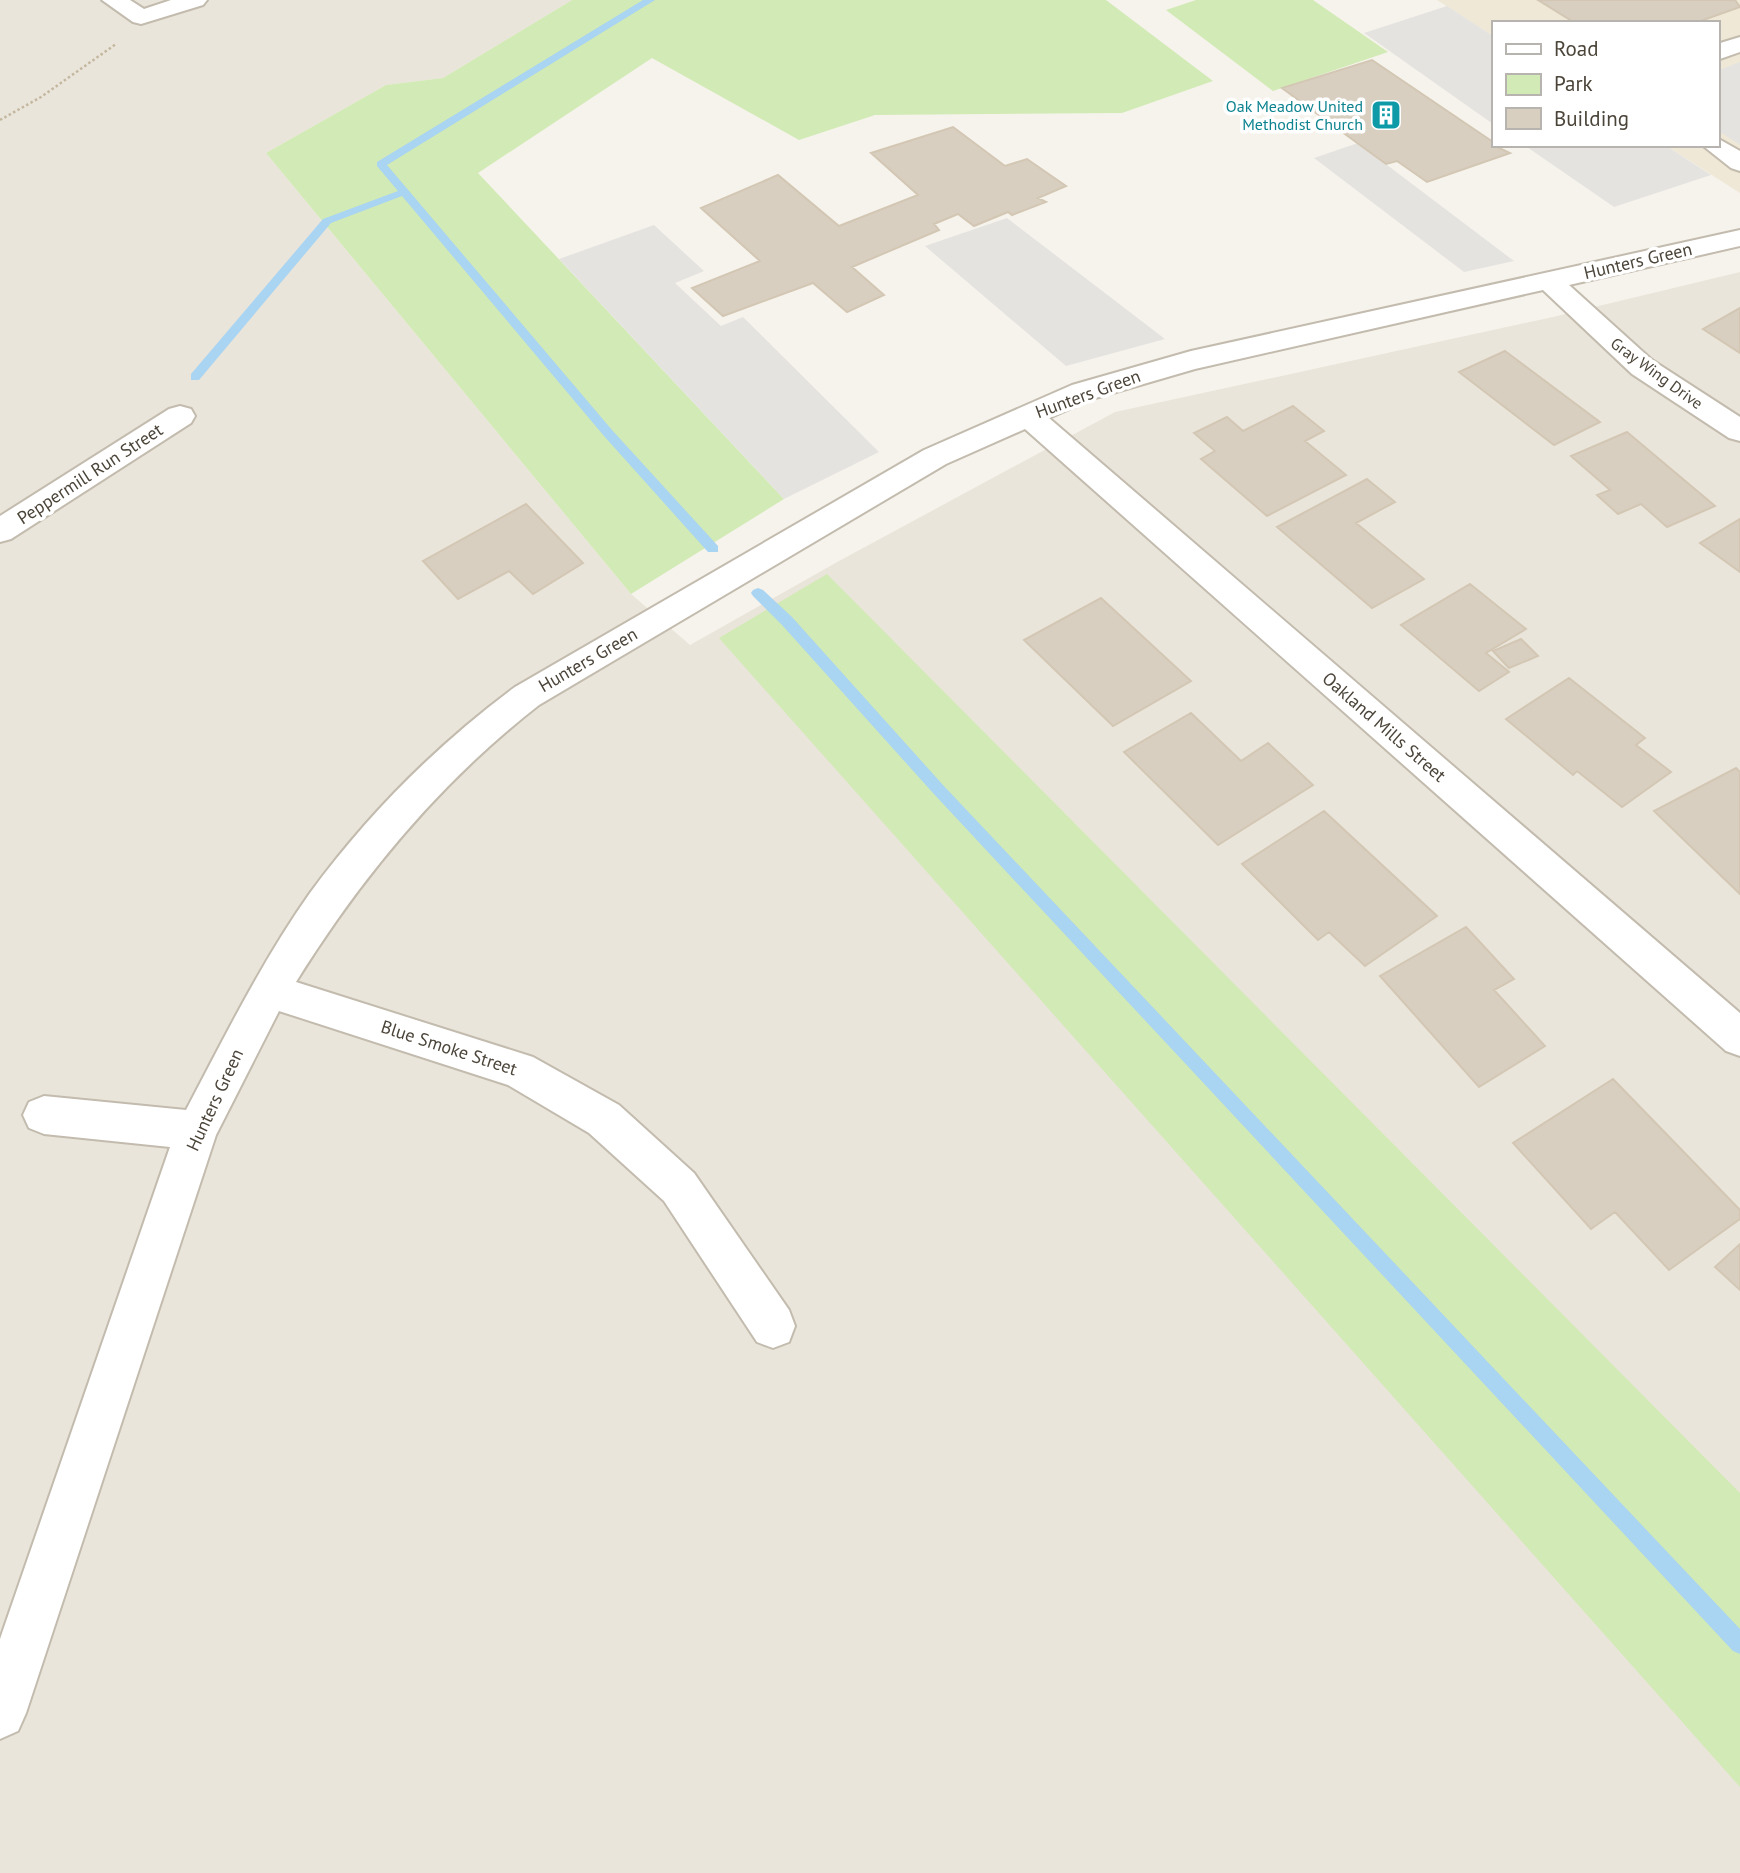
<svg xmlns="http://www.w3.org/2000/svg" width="1740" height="1873" font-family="'PT Sans',sans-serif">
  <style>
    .residential { fill: #eae5da }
    .education { fill: #efe8d6 }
    .green { fill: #d2eab5 }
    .parking { fill: #e5e3e0 }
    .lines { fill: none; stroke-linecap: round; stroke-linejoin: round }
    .stream { fill: #a9d4f2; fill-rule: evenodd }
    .building { fill: #d8cfc1; stroke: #d3c7b4; stroke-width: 2 }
    .minor-casing { stroke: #c2bbae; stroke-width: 4 }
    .path { stroke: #c4b79f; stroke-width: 2.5; stroke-dasharray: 2.5 2.5; stroke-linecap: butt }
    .minor { fill: #fff; fill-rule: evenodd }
    .labels { text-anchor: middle; stroke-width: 7; stroke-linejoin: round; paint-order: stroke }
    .far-culture-label { font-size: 16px; fill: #0d838f; stroke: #fff; text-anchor: end }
    .far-street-label { font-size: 16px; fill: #4b4439; stroke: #fff }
    .street-label { font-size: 18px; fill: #4b4439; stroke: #fff }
  </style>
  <rect width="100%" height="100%" fill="#f6f3ec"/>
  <path class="residential" d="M0,0h572l-129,78 -57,7 -120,68 365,441 59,51 149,-84 276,-149 438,-95 187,-45v1601h-1740z"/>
  <path class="education" d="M1437,0h303v193l-75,-48h52v-122h-224v13z"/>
  <path class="green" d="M572,0h534l107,81 -91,32 -247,2 -76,25 -147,-82 -174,115 306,326 -153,95 -365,-441 120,-68 57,-7z
    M1196,0h117l75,52 -115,39 -107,-81z
    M827,574l913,919v294l-1021,-1149z"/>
  <path class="parking" d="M1447,6l46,30v88l-129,-91z
    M1740,62v83l-23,-15v-59z
    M1358,143l156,118 -50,11 -150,-114z
    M1524,145h141l46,30 -97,32z
    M1007,218l158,121 -99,27 -141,-120z
    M654,225l50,46 -29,12 46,43 22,-9 136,135 -95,47 -225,-240z"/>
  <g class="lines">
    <path class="stream" d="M643,0h12l-268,165 225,265 106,116v6h-10l-104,-116 -202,-240 -71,27 -132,157h-8v-6l132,-155 75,-28 -21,-25v-4z
      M758,588l5,2 29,27 151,168 797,844v25l-7,-3 -800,-858 -151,-168 -29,-29 -2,-3 2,-3z"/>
  </g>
  <path class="building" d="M1538,0h197l5,7 -45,16h-120z
    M1372,60l121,82v3l17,8 -83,29 -30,-21 -11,3 -104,-76z
    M953,127l52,39 22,-7 39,27 -28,12 8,4 -34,13 -4,-3 -34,14 -16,-12 -24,10 5,6 -87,37 32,28 -37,17 -34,-29 -90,33 -31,-28 68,-27 -59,-53 77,-33 61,51 79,-31 -47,-42z
    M1740,308v45l-37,-24z
    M1505,351l95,71 -46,23 -95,-73z
    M1293,406l31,25 -19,10 41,34 -79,41 -66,-57 14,-8 -21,-18 33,-16 16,14z
    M1627,432l88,74 -48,21 -26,-23 -23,10 -21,-19 13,-5 -39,-34z
    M1367,479l28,23 -39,21 68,56 -52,29 -95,-81z
    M526,504l57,59 -50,31 -24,-23 -51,28 -35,-38z
    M1740,519v53l-40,-29z
    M1470,584l56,45 -40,24 23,19 -30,19 -78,-66z
    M1101,598l90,83 -78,45 -89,-86z
    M1521,639l17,17 -29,12 -16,-17z
    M1569,678l76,60 -9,7 35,27 -49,35 -45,-36 -4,4 -67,-56z
    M1191,713l50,48 27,-18 45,42 -95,60 -94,-93z
    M1736,768l4,4v122l-86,-83z
    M1324,811l113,105 -72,50 -36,-34 -11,8 -76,-76z
    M1466,927l48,52 -20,11 51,56 -66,41 -99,-111z
    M1613,1079l127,131v9l-71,51 -54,-58 -24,17 -78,-86z
    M1740,1244v46l-25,-23z"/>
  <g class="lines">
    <g class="minor-casing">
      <path id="minor" d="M102,0h28l14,9 27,-9h36l-4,5 -62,19 -8,-2z
        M1740,37v15l-23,8v-16z
        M1717,138l23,13v20l-9,-3 -29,-23h15z
        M1740,230v16l-171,39 83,75 88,57v24l-11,-3 -97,-64 -89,-84 -348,79 -103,30 -43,19 691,595v43l-14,-5 -701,-622 -79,35 -407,241c-99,77 -177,171 -243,277l237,75 86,48 75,68 95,137 6,16 -6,16 -16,6 -16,-6 -93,-141 -75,-68 -81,-48 -229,-74 -63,124 -190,578 -8,18 -18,8v-100l170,-492 -126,-13 -15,-6 -6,-13 6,-13 15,-6 142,14c39,-74 76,-149 124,-217 57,-78 128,-149 205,-206l409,-237 148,-65 119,-34z
        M180,406l11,3 4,7 -4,7 -180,116 -11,3v-26l169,-107z"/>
    </g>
    <path class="path" d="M0,120l41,-23 75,-53"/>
    <use href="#minor" class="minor"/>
  </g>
  <defs>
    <g id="building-square" transform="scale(1.575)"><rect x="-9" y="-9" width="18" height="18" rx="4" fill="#0f9aa8" stroke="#fff"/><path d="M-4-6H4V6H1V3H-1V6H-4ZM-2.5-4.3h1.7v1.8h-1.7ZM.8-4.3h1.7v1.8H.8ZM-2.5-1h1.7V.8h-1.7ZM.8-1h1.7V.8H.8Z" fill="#fff"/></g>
  </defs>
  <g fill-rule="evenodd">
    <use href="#building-square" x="1386" y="115"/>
  </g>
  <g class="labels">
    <g class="far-culture-label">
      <text x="1363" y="112">Oak Meadow United<tspan x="1363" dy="18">Methodist Church</tspan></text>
    </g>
    <g class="far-street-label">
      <text transform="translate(1657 373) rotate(36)" y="6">Gray Wing Drive</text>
    </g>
    <g class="street-label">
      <text transform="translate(1638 261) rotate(-13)" y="6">Hunters Green</text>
      <text transform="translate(1088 394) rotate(-20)" y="6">Hunters Green</text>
      <text transform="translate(90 474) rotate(-33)" y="6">Peppermill Run Street</text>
      <text transform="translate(588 660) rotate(-30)" y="6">Hunters Green</text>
      <text transform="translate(1384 727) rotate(41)" y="6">Oakland Mills Street</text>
      <text transform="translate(449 1048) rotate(18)" y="6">Blue Smoke Street</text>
      <text transform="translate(215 1100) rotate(-65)" y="6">Hunters Green</text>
    </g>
  </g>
  <rect x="1492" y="21" width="228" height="126" fill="#ffffff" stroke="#b7b4b0" stroke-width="2"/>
  <rect x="1506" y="44" width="35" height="10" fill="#ffffff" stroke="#b7b4b0" stroke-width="2"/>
  <text x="1554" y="56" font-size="21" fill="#4b4439">Road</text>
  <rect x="1506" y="74" width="35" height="21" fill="#d2eab5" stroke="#b7b4b0" stroke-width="2"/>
  <text x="1554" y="91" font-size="21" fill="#4b4439">Park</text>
  <rect x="1506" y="108" width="35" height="21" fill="#d8cfc1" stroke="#b7b4b0" stroke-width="2"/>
  <text x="1554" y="126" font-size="21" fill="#4b4439">Building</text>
</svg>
